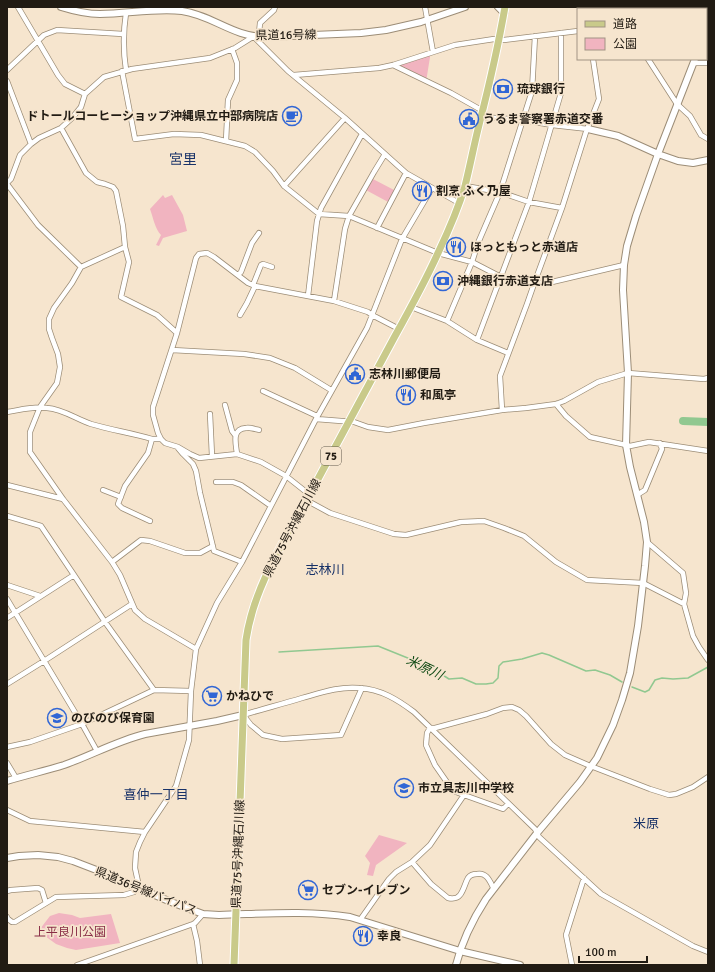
<svg xmlns="http://www.w3.org/2000/svg" width="715" height="972" font-family="Signika,'Noto Sans JP',sans-serif">
  <style>
    .green { fill: #f1b4c0 }
    .lines { fill: none; stroke-linecap: round; stroke-linejoin: round }
    .stream { stroke: #91c890; stroke-width: 1.5 }
    .river { stroke: #91c890; stroke-width: 8 }
    .street-casing { stroke: #9c8d77; stroke-width: 6 }
    .secondary-casing { stroke: #9c8d77; stroke-width: 8 }
    .primary-casing { stroke: #fff; stroke-width: 9 }
    .street { stroke: #fff; stroke-width: 4.5 }
    .secondary { stroke: #fff; stroke-width: 6 }
    .primary { stroke: #c9ca8a; stroke-width: 7 }
    .labels { text-anchor: middle; stroke-width: 3.5; stroke-linejoin: round; paint-order: stroke }
    .shield { fill: #f6e5ce; stroke: #61584b; stroke-width: 1 }
    .shield-label { font-size: 11px; font-weight: bold; fill: #211b13 }
    .street-label { font-size: 12px; fill: #211b13; stroke: #f6e5ce }
    .poi-label { font-size: 12px; font-weight: bold; fill: #211b13; stroke: #f6e5ce; text-anchor: start }
    .park-label { font-size: 12px; fill: #882c46; stroke: #f6e5ce }
    .neighbourhood-label { font-size: 13px; fill: #183268; stroke: #f6e5ce }
    .water-label { font-size: 13px; font-style: italic; fill: #114b16; stroke: #f6e5ce }
    .quarter-label { font-size: 14px; fill: #183268; stroke: #f6e5ce }
  </style>
  <rect width="100%" height="100%" fill="#f6e5ce"/>
  <path class="green" d="M431,51l-5,31 -33,-17z
    M371,178l25,13 -6,12 -26,-14z
    M163,195l2,3 7,-3 11,20 4,16 -24,7 -4,8 -3,-1 5,-10c-6,-6 -8,-18 -11,-26z
    M379,835l28,8 -31,22 -3,11 -6,-1 3,-12 -5,-7z
    M59,913l13,2 8,3 31,-4 9,29 -44,7 -9,-2 -11,-4 -11,-8 -5,-7 10,-13z"/>
  <g class="lines">
    <path class="stream" d="M279,652l99,-6 52,21 19,12 13,-1 14,6h10l7,-1 5,-5 1,-12 4,-4 19,-3 20,-6 7,2 37,16 9,-1 15,5 12,7
      M632,687l13,5 4,-2 6,-10 7,-2 11,1 15,-1 20,-11"/>
    <path class="river" d="M683,421l25,1"/>
    <g class="street-casing">
      <path id="street" d="M18,7l40,68 7,9 20,10
        M425,7l8,45
        M593,8l4,1
        M254,37l34,34 57,47 61,55 53,30
        M648,59l29,45 13,12 11,19 7,4
        M693,63h15
        M393,65l58,28 32,18
        M7,70l37,-35 13,-5 66,4
        M126,70c-3,-20 -3,-37 0,-57
        M122,71l13,68 39,-5 27,1 44,11 10,6 18,19 11,15 35,28 30,2 89,37 34,9 29,15 33,7 18,-2 72,-17
        M294,75l85,-7 14,-3 62,-20 39,-6 10,1 74,-9
        M7,81l24,63
        M481,117l42,3 29,5 36,4
        M61,128l25,45 11,9 8,2 8,3 3,4 7,35 2,21 4,15 -8,35 36,18 20,18
        M226,141l2,-41 9,-20v-17l-5,-14
        M7,183l4,-4 9,-24 11,-11 8,-6 22,-10 11,-10 9,-11 4,-13 19,-17 28,-8 78,-11 25,-10 24,-15 1,-10 14,-13 1,-3
        M7,184l31,41 43,42
        M284,186l61,-68
        M465,186l35,6 29,10 33,6
        M377,228l29,-55
        M125,247l-44,20 -9,16 -18,25 -5,11v10l3,9 6,16 2,13 -3,16 -17,24 -10,25v20l33,47 49,63 8,13 15,35 10,9 51,30
        M238,275l3,-3 11,-29 7,-10
        M253,285l8,-20 2,-1 9,3
        M308,296l9,-75 4,-13 41,-74
        M334,301l11,-72 4,-13 25,-44 11,-18
        M411,307l36,14 30,19 31,13
        M240,315l7,-12 8,-17
        M447,321l25,-59 6,-19 22,-51 32,-101 3,-55
        M477,340l52,-138 32,-109v-60
        M172,350l72,4 26,4 25,10 36,22
        M263,391l54,25
        M556,404l10,12 24,21 36,8 4,1 19,-4 59,9
        M225,405l7,26 3,4
        M502,410l-2,-34 27,-72 7,-20 28,-76 24,-76 13,-33 -6,-40
        M7,412c13,-2 27,-6 40,-4 16,1 29,11 44,16 20,6 41,9 61,15h9
        M210,414l2,42
        M316,419l38,3 14,5 20,3 36,-7 78,-13 24,-2 30,-4 8,-3 34,-19 30,-9 76,6 4,-1
        M178,448l5,6 10,10 3,7 4,22 14,58 28,11
        M237,454c-1,-10 -6,-25 9,-26 3,-1 9,1 13,2
        M216,482h17l8,3 30,21
        M7,485l56,14
        M103,490l18,7
        M310,495l-24,-19 -25,-14 -24,-8 -38,4 -9,-4 -12,-7 -13,-4 -4,-4 -3,-6 -5,-18v-8l24,-74 19,-75 3,-4 8,-1 7,4 34,26 7,3 79,15 34,11 4,3 27,14
        M637,495l8,-5 17,-41 -2,-6
        M306,500l24,13 64,21 12,1 55,-13 23,-1 20,7 20,8 32,26 31,18 56,3 41,21
        M7,516l34,10 33,49 31,47 49,68
        M150,521l-28,-13 -4,-4 7,-18 23,-33 4,-14
        M647,542l36,31 3,20 -2,11 9,32 6,11 9,13
        M112,562l29,-22 9,1 35,12h15l13,-7
        M7,585l33,11
        M7,599l75,125 15,27
        M7,618l67,-43
        M7,684l37,-23 88,-57
        M362,688l-21,47 -59,4 -19,-4 -12,-10 -8,-10c20,-6 39,-11 59,-17 18,-5 38,-12 57,-10 22,1 39,12 55,24l121,117 4,8 62,57 92,52 15,6
        M7,747l23,-5 52,-18 72,-34 37,1
        M7,763l9,15
        M508,804l-5,5 -39,-14 -8,-3 -5,-4 -16,-23 -9,-20 1,-12 3,-5h5l52,-14 16,-6 9,-1 7,3 7,6 25,28 14,11 23,10 62,24 19,6 7,-1 17,-7 15,-10
        M7,810l23,11 115,11
        M412,862l19,22 17,14c5,1 9,1 12,-3 4,-5 5,-12 8,-17 2,-3 5,-4 9,-4 10,-2 13,8 17,15
        M7,891l4,-1 27,-2 4,2 4,13
        M7,917l1,2 4,3h3l41,-25 68,-2 10,-3 3,-4 1,-6 -3,-14 1,-16 4,-10 5,-10 31,-46 13,-46 2,-49 5,-42 21,-46 25,-41 74,-143 51,-91 35,-89 30,-51
        M360,920l29,-41 7,-7 16,-10 18,-17 34,-50
        M193,924l4,17 3,24
        M77,965l116,-41 2,-1 8,-9
        M572,965l-6,-30 18,-57"/>
    </g>
    <g class="secondary-casing">
      <path id="secondary" d="M61,7c13,4 25,7 39,7 27,0 54,-6 82,-3 30,4 51,26 83,26l96,-4 25,-3 35,-8 44,-15
        M498,7l6,6
        M706,30l2,-5
        M588,129l30,7 40,18 20,7 15,2 15,-3
        M7,781c19,-6 38,-10 57,-16 28,-10 53,-24 81,-31l72,-13 26,-6
        M7,858l12,-2 19,-1 20,2 15,4 26,10 72,31 32,12 16,1c43,-1 88,-5 131,2l110,34 60,14
        M456,965c6,-24 17,-46 30,-66l51,-66 43,-51 17,-24 16,-33 9,-25 8,-27 8,-47 7,-60 2,-24 -3,-20 -14,-55 -4,-22 2,-72 -5,-83 1,-25 3,-19 9,-30 22,-62 37,-95"/>
    </g>
    <g class="primary-casing">
      <path id="primary" d="M234,965l12,-325c8,-55 40,-101 65,-148 28,-52 56,-104 84,-156 15,-27 30,-54 43,-83 10,-21 20,-44 27,-67 5,-20 9,-41 14,-61 10,-39 19,-78 26,-118"/>
    </g>
    <use href="#street" class="street"/>
    <use href="#secondary" class="secondary"/>
    <use href="#primary" class="primary"/>
  </g>
  <defs>
    <g id="bank-ring" transform="scale(1)"><circle r="9.5" fill="#f6e5ce" stroke="#3166d5" stroke-width="1.5"/><path d="M-6-4H6V4H-6ZM0-2.3a2.3 2.3 0 1 0 0 4.6a2.3 2.3 0 1 0 0-4.6Z" fill="#3166d5"/></g>
    <g id="cafe-ring" transform="scale(1)"><circle r="9.5" fill="#f6e5ce" stroke="#3166d5" stroke-width="1.5"/><path d="M-5.5-4.5H6V0H3Q3 3.5 0 3.5H-2.5Q-5.5 3.5-5.5 0ZM3-3.2v2h1.7v-2ZM-6 4.5H4V6H-6Z" fill="#3166d5"/></g>
    <g id="civic-ring" transform="scale(1)"><circle r="9.5" fill="#f6e5ce" stroke="#3166d5" stroke-width="1.5"/><path d="M-.6-6.5H3V-4.5H.6V-3L4-1V1h2V6H-6V1h2V-1L-.6-3ZM-1.2 2.5V6h2.4V2.5Z" fill="#3166d5"/></g>
    <g id="restaurant-ring" transform="scale(1)"><circle r="9.5" fill="#f6e5ce" stroke="#3166d5" stroke-width="1.5"/><path d="M-5-6h1v4h1v-4h1v4h1v-4h1v5L-1.5 .5V6h-2V.5L-5-1ZM5-6V6H3V1.5H1.5Q1.5-4 5-6Z" fill="#3166d5"/></g>
    <g id="supermarket-ring" transform="scale(1)"><circle r="9.5" fill="#f6e5ce" stroke="#3166d5" stroke-width="1.5"/><path d="M-6-5.5h2.5l.6 2H6L4.5 2H-2.5L-4.4-4H-6ZM-1.5 3.2a1.3 1.3 0 1 0 .1 0ZM3 3.2a1.3 1.3 0 1 0 .1 0Z" fill="#3166d5"/></g>
    <g id="school-ring" transform="scale(1)"><circle r="9.5" fill="#f6e5ce" stroke="#3166d5" stroke-width="1.5"/><path d="M0-5L7-2L0 1L-7-2ZM-4 1L0 2.5L4 1V4Q0 6-4 4Z" fill="#3166d5"/></g>
  </defs>
  <g fill-rule="evenodd">
    <use href="#bank-ring" x="503" y="89"/>
    <use href="#cafe-ring" x="292" y="116"/>
    <use href="#civic-ring" x="469" y="119"/>
    <use href="#restaurant-ring" x="422" y="191"/>
    <use href="#restaurant-ring" x="456" y="247"/>
    <use href="#bank-ring" x="443" y="281"/>
    <use href="#civic-ring" x="355" y="374"/>
    <use href="#restaurant-ring" x="406" y="395"/>
    <use href="#supermarket-ring" x="212" y="696"/>
    <use href="#school-ring" x="57" y="718"/>
    <use href="#school-ring" x="404" y="788"/>
    <use href="#supermarket-ring" x="308" y="890"/>
    <use href="#restaurant-ring" x="363" y="936"/>
  </g>
  <g class="labels">
    <rect class="shield" x="321" y="447" width="20" height="18" rx="3"/>
    <g class="shield-label">
      <text x="331" y="460">75</text>
    </g>
    <g class="street-label">
      <text transform="translate(286 35) rotate(-1)" y="4">県道16号線</text>
      <text transform="translate(292 528) rotate(-62)" y="4">県道75号沖縄石川線</text>
      <text transform="translate(238 854) rotate(-88)" y="4">県道75号沖縄石川線</text>
      <text transform="translate(146 891) rotate(22)" y="4">県道36号線バイパス</text>
    </g>
    <g class="poi-label">
      <text x="517" y="93">琉球銀行</text>
      <text x="278" y="120" text-anchor="end">ドトールコーヒーショップ沖縄県立中部病院店</text>
      <text x="483" y="123">うるま警察署赤道交番</text>
      <text x="436" y="195">割烹 ふく乃屋</text>
      <text x="470" y="251">ほっともっと赤道店</text>
      <text x="457" y="285">沖縄銀行赤道支店</text>
      <text x="369" y="378">志林川郵便局</text>
      <text x="420" y="399">和風亭</text>
      <text x="226" y="700">かねひで</text>
      <text x="71" y="722">のびのび保育園</text>
      <text x="418" y="792">市立具志川中学校</text>
      <text x="322" y="894">セブン-イレブン</text>
      <text x="377" y="940">幸良</text>
    </g>
    <g class="park-label">
      <text x="70" y="936">上平良川公園</text>
    </g>
    <g class="neighbourhood-label">
      <text x="325" y="574">志林川</text>
      <text x="156" y="799">喜仲一丁目</text>
      <text x="646" y="828">米原</text>
    </g>
    <g class="water-label">
      <text transform="translate(425 667) rotate(26)" y="5">米原川</text>
    </g>
    <g class="quarter-label">
      <text x="183" y="164">宮里</text>
    </g>
  </g>
  <rect width="715" height="972" fill="none" stroke="#211b13" stroke-width="16"/>
  <rect x="577" y="8" width="130" height="52" fill="#f6e5ce" stroke="#a19483"/>
  <rect x="585" y="21" width="20" height="6" fill="#c9ca8a" stroke="#a19483"/>
  <text x="613" y="28" font-size="12" fill="#211b13">道路</text>
  <rect x="585" y="38" width="20" height="12" fill="#f1b4c0" stroke="#a19483"/>
  <text x="613" y="48" font-size="12" fill="#211b13">公園</text>
  <path d="M579 956v6h68v-6" fill="none" stroke="#211b13" stroke-width="2"/>
  <text x="585" y="956" font-size="12" fill="#211b13" stroke="#f6e5ce" stroke-width="3" paint-order="stroke">100 m</text>
</svg>
